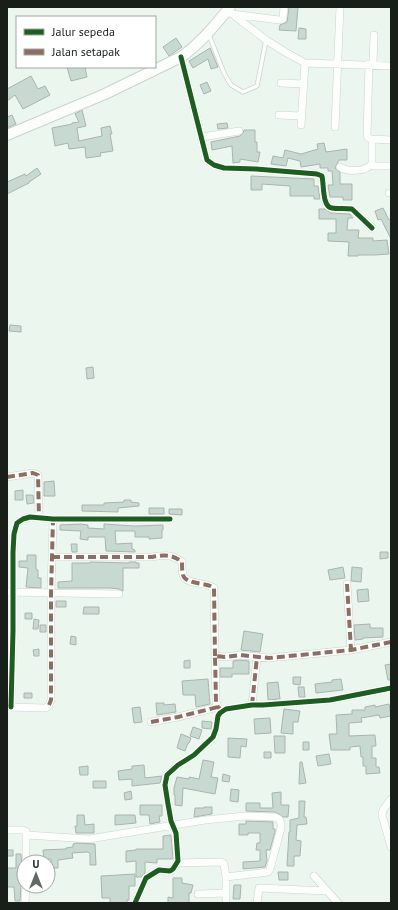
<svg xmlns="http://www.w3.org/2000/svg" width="398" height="910" font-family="'PT Sans',sans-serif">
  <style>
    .building { fill: #c7d9d1; stroke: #aab4af }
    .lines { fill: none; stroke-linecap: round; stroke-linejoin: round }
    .lane-casing { stroke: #cbd3cc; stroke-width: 5 }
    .street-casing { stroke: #cbd3cc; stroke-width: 8 }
    .secondary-casing { stroke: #cbd3cc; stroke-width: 12 }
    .lane { stroke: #fcfefc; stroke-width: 3.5 }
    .street { stroke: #fcfefc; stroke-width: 7 }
    .secondary { stroke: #fcfefc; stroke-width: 10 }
    .quiet { stroke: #8d6e63; stroke-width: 4; stroke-dasharray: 8 4; stroke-linecap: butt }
    .cycleway-casing { stroke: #fff; stroke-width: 8 }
    .cycleway { stroke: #1b5e20; stroke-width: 5 }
  </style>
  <rect width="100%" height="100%" fill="#ebf7ee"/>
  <path class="building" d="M289,7h9l-2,24 -17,-1 1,-5 7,-3z
    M299,28l7,1v10h-8z
    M176,38l6,9 -13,9 -6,-9z
    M210,48l8,19 -7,2 -3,-10 -15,9 -4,-7z
    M67,67h18l2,10 -16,4z
    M31,76l7,13 7,-3 5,9 -27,14 -8,-14 -8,6v-12z
    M207,82l4,9 -7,3 -4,-9z
    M82,110l4,16 -9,2 2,13 23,-5 -1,-8 9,-2 2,8h-2l3,17 -13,2 1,3 -15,2 -1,-11 -16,2 -1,-6 -13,3 -3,-18 20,-4v-1l7,-1 -4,-8z
    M12,115l4,9 -9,4v-11z
    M227,123l1,5 -10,1 -1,-5z
    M244,130h11v12h2v10h3l-2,10 -18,-3v3l-7,1 -1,-17 -20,4 -1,-8 29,-6 3,-3z
    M324,143l2,9 21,-3v11h-8l-4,8 5,4v12h12v16h-9v-3h-13l-2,-12h5l-1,-14h-4v-3h-8v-4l-19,3 -1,-6 -12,-3 -2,8 -15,-2 2,-8 10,2 2,-8 16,4 17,-5 -1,-5z
    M37,168l4,6 -12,8v1l-22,11v-12l18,-8 1,2z
    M251,176l63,3v7h4l2,13h-6v-3h-24v-10l-28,-2v6h-11z
    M383,208l6,12 2,-1v20l-10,-20 -3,1 -3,-9z
    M319,209h6l6,4 19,1 3,4h-5l-1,12h12l-1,8h15v3l14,-1 2,14 -15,1h-16v1h-10l1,-14 -21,-1v-8h8v-14h-17z
    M10,325l11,1v6l-12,-1z
    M93,367l1,11 -7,1 -1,-11z
    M54,481l1,15h-11v-14z
    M23,490v10h-8v-9z
    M26,495h7l1,8 -7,1z
    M124,500h7v2l8,1v3l-21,2v4l-36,-1v-6h22v-2l20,-1z
    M149,508h15v6h-15z
    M169,509h13v6l-13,-1z
    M81,524l7,1v3l16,1v-5l31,2 28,-1v5h-1v8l-13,1v-2h-14v-6h-20l1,13 16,-1v6l3,1v2l-29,-1 -1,-14h-17v3l-8,-1 1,-8 -21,-1v-5z
    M71,544h6v8h-5z
    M380,552h8v6l-8,1z
    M27,555h9v14l2,1v8h3v10l-15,-1 2,-19 -9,-1v-6h8z
    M90,562l39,1v-1h7v1h3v5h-16v23l-4,-2 -9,-1h-52v-6l14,-1v-18h18z
    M343,567l2,11 -15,2 -2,-10z
    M352,567l10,1 -1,14 -10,-1z
    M368,589l1,12 -11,1 -1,-12z
    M56,601h10v6h-10z
    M84,607h15v7h-16z
    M25,613h7v6h-7z
    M34,619l5,1 -1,9h-5z
    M370,624v4h13v9l-20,1v1l-8,1 -1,-15z
    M40,625h6v7h-6z
    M244,631l19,3 -3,18 -19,-2z
    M71,636l5,1v8l-6,-1z
    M39,649v7h-5l-1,-6z
    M190,660v8h-6v-7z
    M240,660l9,1v13h-17v3h-12v-9h13v-7z
    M391,664v16h-3l-3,-15z
    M293,677h8l-1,8 -7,-1z
    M208,679l2,25 -14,3 -1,-12h-12l-1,-14z
    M341,679l2,11 -27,3 -1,-9 17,-2v-2z
    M278,682l2,17 -12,1 -1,-17z
    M298,687h6l1,10h-6z
    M24,693h8v5h-8z
    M156,703h8v2l11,-1 1,8 -19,3z
    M389,704l2,12 -11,2 -1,-3 -18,3 1,4 -13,1v13l26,-1 1,11h-4v12h4v9h3l1,6 -14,1v-8h-3v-9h-2l-1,-11 -10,1v3h-19l-2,-16h8l-1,-19 16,-1v-4h13v-3l10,-2v2z
    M140,707l2,15 -8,1 -2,-15z
    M284,709l16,2 -2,11h-5v12l-12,-1 1,-9z
    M270,718l1,15 -16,1 -1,-15z
    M202,721l10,1 -1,7 -9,-1z
    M193,727l9,3 -3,9 -9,-3z
    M181,734l10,4 -2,5h-1l-3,8 -8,-3z
    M274,736h11v17h-10z
    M228,738l19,1 -1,8 -5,-1 -1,12 -12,-1z
    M303,742h6v8h-6z
    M264,752h7v6h-7z
    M329,754l2,10 -13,2 -2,-10z
    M203,760l11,2 -3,15 7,1 -3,16 -32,-6 -1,18 -7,-1v-10h-1v-7l3,-11 12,2v-2l10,2z
    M300,762h2l4,21 -7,1z
    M144,765l1,13 17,-2 -2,7 -28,3v-7l-13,1 -1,-9 14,-2v-3z
    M88,766v9h-8l-1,-8z
    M223,774l7,2 -1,6 -7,-1z
    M93,781h13v7h-13z
    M231,789l8,1 -1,12 -8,-1z
    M131,791l1,8 -7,1 -1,-7z
    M281,792v13h8l-1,12h-5l-8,-5 -29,-1v-8h14v5h13l-1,-15z
    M299,801h6l-1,16h2l1,7 -10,1 -1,15 5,1 -1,15h-6v10h-7l2,-34h1v-12l9,-2z
    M140,805h22v11h-3l1,6 -10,2 -1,-9h-9z
    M204,807h8v7l-18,3 1,-9h9z
    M77,815h7l1,10 9,-1v9h-18l-1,-7h2z
    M115,815h20l1,8 -21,2z
    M246,821l27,1v7h2v3l-5,18h-4l1,11 -2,6 -22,2v-7l17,-1v-11h-4l1,-7h3v-10h-12v2h-9v-11h7z
    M171,835l2,24h-16v4l-12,-1v11l-4,4h-5v-16l-10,1v-11l10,-1v-1h27v-13z
    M76,843l19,1 1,21h-6v-12l-3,-1 -15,1 1,5 -15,2v8h-7v-9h-7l-1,-9 23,-1v-1l7,-1v-3z
    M7,850h6v6h-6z
    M16,854h5l1,15h2v12l-3,4 -1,16h-5l-1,-14h-7v-19h9z
    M278,872h10v8h-9z
    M135,874v12h-6v14h-2v3h-17v-5h-8l-1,-22z
    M173,878h9v5l11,2 -2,8h-2v10h-21v-6l5,1z
    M234,885h7l-1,14h-7z"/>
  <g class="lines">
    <g class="lane-casing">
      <path id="lane" d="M209,35l15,38 7,12 12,7 14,-6 9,-46"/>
    </g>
    <g class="street-casing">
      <path id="street" d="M227,10l39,30 19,12 20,11 86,3
        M232,14l47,6 4,-1 1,-12
        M181,57l26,103 7,5 10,3 32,1 61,5 5,2c2,8 0,31 10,32 6,1 13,0 20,1l20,19
        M369,64l-2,72 2,2 3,1 19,1
        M373,65l1,-30
        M281,83l23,1
        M279,115l23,1
        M301,125l4,-62
        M335,127l5,-120
        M202,137l37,-6
        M372,139v25l3,2h16
        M340,167c8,5 25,5 32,-3
        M389,193h2
        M7,477l26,-4 5,2 1,43
        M52,557h100c12,-2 20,-3 30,5 0,4 0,9 1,13 3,10 24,7 31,13l1,68
        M347,584l4,66
        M7,592l112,2
        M252,705l5,-48
        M7,707l39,1 3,-3 2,-5v-106l2,-75
        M11,707l2,-76v-79l1,-18 3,-11 6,-4 7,-2 23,2h117
        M223,711l-5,-4 -2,-5 -1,-46 10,1 15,-2 29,3 82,-8 40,-8
        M151,722l27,-5 40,-10
        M391,799l-8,11 -1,5 9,32
        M7,830h16l3,1v31
        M27,835l62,4 116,-19 40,-4 30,1 4,2 2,4v5l-11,41 -2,3 -42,5
        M177,863l44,-1 3,2 2,13v26
        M314,876l24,27
        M198,894l28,-1
        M25,903l1,-17
        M135,903l11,-25 13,-8 11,1 3,-2 5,-8 -2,-28 -5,-12 -3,-17 -3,-19 2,-10 11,-10 16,-10 19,-18 3,-8 2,-13 2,-3 6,-4 26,-4h11l67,-5 61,-12
        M257,903l2,-15 68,3"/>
    </g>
    <g class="secondary-casing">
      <path id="secondary" d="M7,135l98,-41 76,-37c20,-14 34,-32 49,-50"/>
    </g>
    <use href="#lane" class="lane"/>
    <use href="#street" class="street"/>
    <use href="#secondary" class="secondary"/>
    <path class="quiet" d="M7,477l26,-4 5,2 1,43
      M52,557h100c12,-2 20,-3 30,5 0,4 0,9 1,13 3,10 24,7 31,13l1,68
      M347,584l4,66
      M49,705l2,-5v-106l2,-75
      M252,705l5,-48
      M223,711l-5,-4 -2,-5 -1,-46 10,1 15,-2 29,3 82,-8 40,-8
      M151,722l27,-5 40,-10"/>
    <g class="cycleway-casing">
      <path id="cycleway" d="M181,57l26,103 7,5 10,3 32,1 61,5 5,2c2,8 0,31 10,32 6,1 13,0 20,1l20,19
        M11,707l2,-76v-79l1,-18 3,-11 6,-4 7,-2 23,2h117
        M135,903l11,-25 13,-8 11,1 3,-2 5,-8 -2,-28 -5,-12 -3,-17 -3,-19 2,-10 11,-10 16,-10 19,-18 3,-8 2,-13 2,-3 6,-4 26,-4h11l67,-5 61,-12"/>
    </g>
    <use href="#cycleway" class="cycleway"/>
  </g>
  <rect width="398" height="910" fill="none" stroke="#171f18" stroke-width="16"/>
  <rect x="16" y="16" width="140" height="52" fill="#ffffff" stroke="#a2a5a3"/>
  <rect x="24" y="29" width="20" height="6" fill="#1b5e20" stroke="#a2a5a3"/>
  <text x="52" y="36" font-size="12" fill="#171f18">Jalur sepeda</text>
  <rect x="24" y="49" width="20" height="6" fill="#8d6e63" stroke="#a2a5a3"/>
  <text x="52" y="56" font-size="12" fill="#171f18">Jalan setapak</text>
  <g transform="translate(36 874)"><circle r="19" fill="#ffffff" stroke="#a2a5a3"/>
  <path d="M0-3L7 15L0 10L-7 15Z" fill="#616b63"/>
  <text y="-6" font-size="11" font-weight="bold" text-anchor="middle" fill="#171f18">U</text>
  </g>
</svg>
